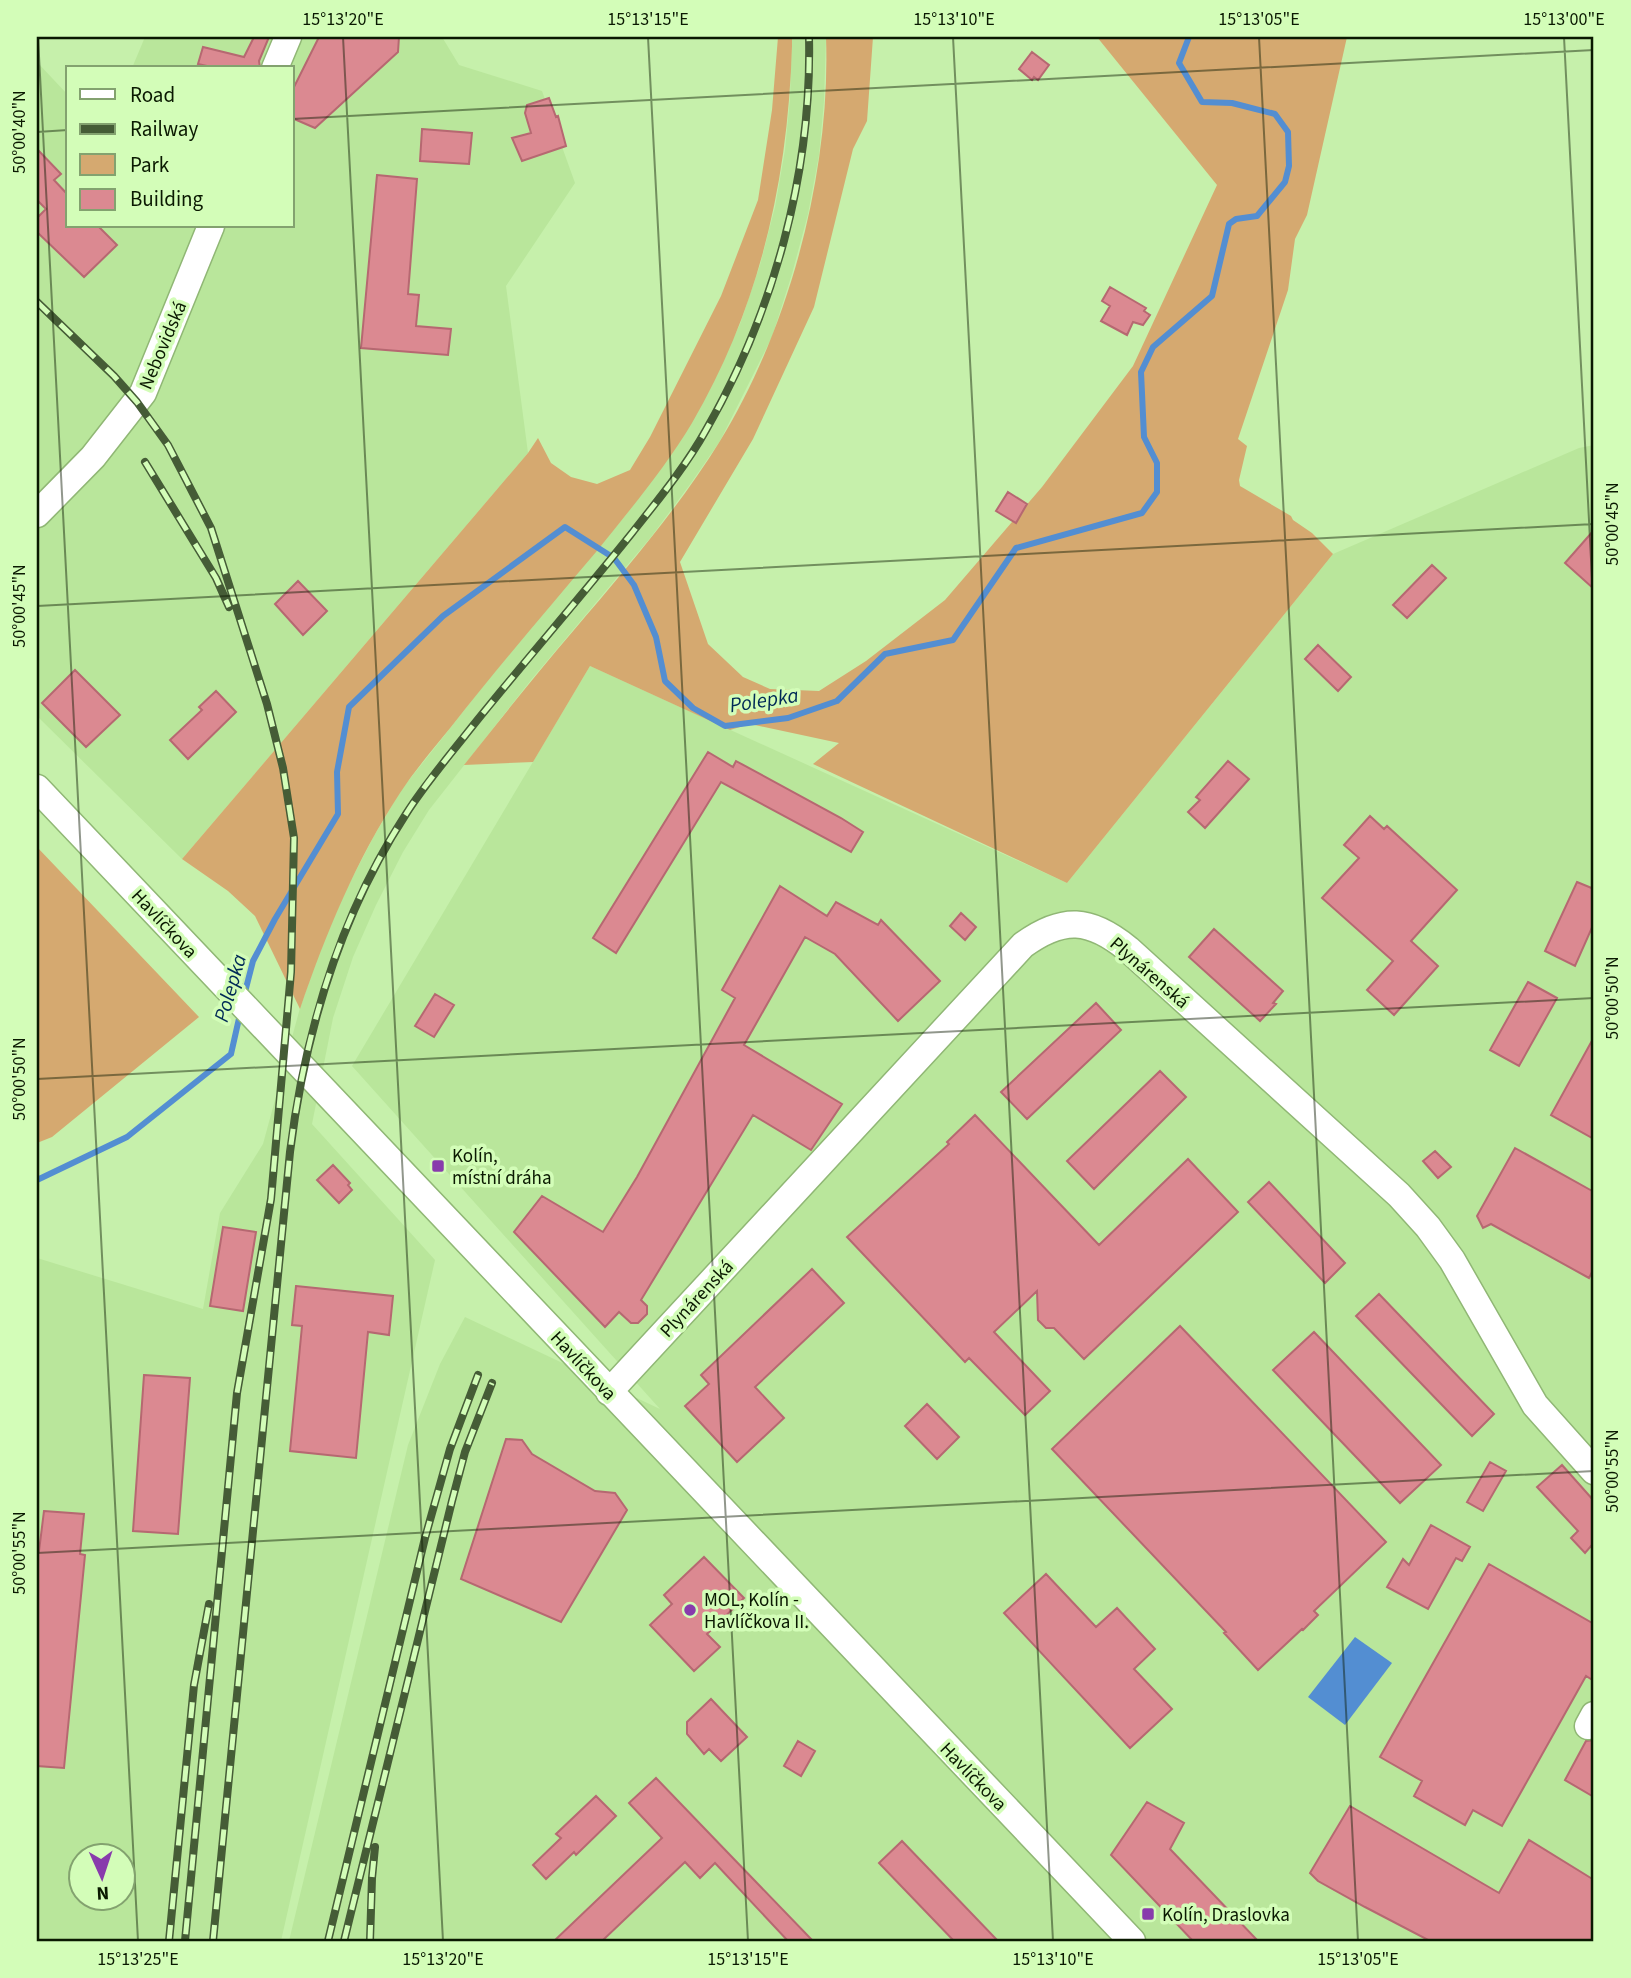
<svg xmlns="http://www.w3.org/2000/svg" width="1631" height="1978" font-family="'Source Sans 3',sans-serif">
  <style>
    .built { fill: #b9e69b; fill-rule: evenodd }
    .green { fill: #d5a970 }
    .water { fill: #538ed2 }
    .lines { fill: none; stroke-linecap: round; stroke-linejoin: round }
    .stream { stroke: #538ed2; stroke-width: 6 }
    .building { fill: #db8991; stroke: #b66871; stroke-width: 2 }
    .minor-casing { stroke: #90b775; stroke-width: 29 }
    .minor { stroke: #fff; stroke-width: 26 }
    .rail-casing { stroke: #455c36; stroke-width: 8 }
    .rail { stroke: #d3fdb8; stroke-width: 5; stroke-dasharray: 16; stroke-linecap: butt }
    .ticks { fill: none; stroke: #0a1901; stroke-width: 2; stroke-opacity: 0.45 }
    .poi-dot { fill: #883bac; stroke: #d3fdb8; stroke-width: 2.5 }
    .labels { text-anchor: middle; stroke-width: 7; stroke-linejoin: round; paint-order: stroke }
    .street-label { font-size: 19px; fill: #0a1901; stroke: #d3fdb8 }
    .poi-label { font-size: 19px; fill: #0a1901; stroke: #d3fdb8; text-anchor: start }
    .water-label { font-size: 21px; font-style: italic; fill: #002a56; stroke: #d3fdb8 }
    .neatline { fill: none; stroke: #0a1901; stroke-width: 2.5 }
    .ticks-label { font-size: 18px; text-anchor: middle; fill: #0a1901 }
  </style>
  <rect width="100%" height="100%" fill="#c6f0ab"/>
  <path class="built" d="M145,37h297l17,28 83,26 33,92 -69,103 22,167 -346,406 -145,-143v-654l31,33v131h224v-158h-160z
    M792,37h34l-2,64 -5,54 -11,59 -16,60 -20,63 -52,104 -29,42 -40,54 -120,143 -102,130 -26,42 -27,53 -23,52 -20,61 -21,106 123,136 -154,681h-244v-683l166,51 17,-96 43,-69 37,-136 22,-63 24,-55 28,-54 27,-46 36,-45 68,-87 120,-142 38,-52 51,-84 26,-56 20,-59 15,-58 10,-57 5,-52zM80,1856h42v42h-42z
    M1594,445v1496h-1305l119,-496 32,-81 25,-47 195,92 -308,-343 238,-400 477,217 266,-329 246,-106z"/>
  <path class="green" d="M778,37h14v9c-4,134 -32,260 -100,377 -27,45 -63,88 -96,129 -49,58 -98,115 -145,175 -17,21 -36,43 -51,66 -44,67 -74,140 -100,216l-45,-93 -27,-25 -46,-32 346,-406 10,-15 13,25 20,14 26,7 33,-14 20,-33 71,-141 37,-96 14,-90z
    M826,37h47l-6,84 -14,28 -39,158 -61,132 -73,123 28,82 35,33 27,12 49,2 47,-30 79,-61 97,-113 91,-121 84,-181 -120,-148h250l-40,178 -12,24 -7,51 -50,149 9,7 -8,34 1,6 51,30 2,4 19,13 21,21 -266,329 -254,-119 26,-21 -89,-19 -20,6 -140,-64 -57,96 -69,3c36,-45 72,-91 110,-135 51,-60 104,-121 146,-189 70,-114 111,-270 106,-404z
    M37,847l162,170 -147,120 -15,6z"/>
  <path class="water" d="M1355,1637l37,26 -47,62 -37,-28z"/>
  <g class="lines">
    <path class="stream" d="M244,996l9,-35 22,-42 63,-105 -1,-42 12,-65 94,-91 122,-89 49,31 20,27 22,52 9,44 28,27 32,18 63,-8 49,-17 48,-47 68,-14 63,-92 126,-35 15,-21v-29l-13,-26 -3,-65 12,-25 59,-51 17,-72 7,-5 21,-3 28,-34 4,-16 -1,-34 -13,-18 -43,-11 -30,-1 -23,-39 10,-26
      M37,1180l90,-43 104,-83 9,-40"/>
  </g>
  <path class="building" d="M254,37h15l-10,24 1,7h-44l-18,-4 5,-17 41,10z
    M319,37h80l-1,15 -83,76 -23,-10v-27z
    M1032,52l17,13 -11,15 -4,-3 -2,3 -13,-11z
    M549,98l7,19 2,-1 8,30 -44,15 -10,-23 19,-5 -6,-20 2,-8z
    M422,129l50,4 -3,31 -49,-3z
    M37,149l24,25 -7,6 14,15v31h30l19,19 -33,32 -47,-45v-14l9,-9 -9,-9z
    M377,175l40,4 -9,115 11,1 -3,31 35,3 -3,26 -87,-7z
    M1110,287l36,21 -2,3 6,4 -7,10 -10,-3 -6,13 -26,-14 9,-15 -8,-5z
    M1008,492l19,12 -11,19 -20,-12z
    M1594,530v59l-29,-26z
    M1432,565l14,13 -39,40 -14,-13z
    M298,581l29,30 -24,24 -28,-31z
    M1318,645l33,32 -13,14 -33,-32z
    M75,670l45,45 -34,32 -44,-44z
    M216,691l20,21 -48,47 -18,-19 32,-30 -3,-3z
    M708,752l25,15 3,-6 105,57 22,14 -12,20 -130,-70 -105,171 -23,-15z
    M1228,761l21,18 -44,49 -17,-16 12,-12 -4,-3z
    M1370,816l14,13 3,-3 70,64 -46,51 27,25 -44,49 -27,-25 26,-29 -71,-63 37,-40 -15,-13z
    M1577,882l17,7v34l-19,43 -30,-15z
    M780,886l47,30 9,-14 42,23 3,-5 59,61 -42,40 -63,-67 -30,-17 -61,108 98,59 -31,46 -58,-35 -112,185 6,6v8l-9,9h-7l-12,-11 -14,15 -91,-95 28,-36 61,36 34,-55 98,-179 -13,-8z
    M961,913l15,14 -11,13 -15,-14z
    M1214,929l69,62 -10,12 3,1 -16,17 -71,-64z
    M1528,982l29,16 -38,68 -29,-16z
    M435,994l19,11 -20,32 -19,-11z
    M1096,1003l25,27 -94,89 -26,-27z
    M1594,1037v102l-43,-24z
    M1160,1071l26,26 -92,92 -27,-28z
    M975,1115l124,130 89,-86 50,53 -154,147 -30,-31h-8l-8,-8 -1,-29 -43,41 56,59 -25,24 -56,-57 -4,4 -118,-125 102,-93 -2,-2z
    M1515,1148l79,44v76l-5,10 -98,-54 -8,4 -6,-12z
    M1435,1151l16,16 -13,11 -15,-17z
    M333,1165l17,18 -2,2 4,5 -13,13 -22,-23z
    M1269,1182l76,81 -20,20 -77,-81z
    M223,1227l33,5 -13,79 -33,-5z
    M812,1269l32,34 -89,84 29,31 -47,44 -52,-56 24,-22 -8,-9z
    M296,1286l97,10 -4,39 -21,-3 -12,126 -66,-7 12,-125 -10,-1z
    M1379,1294l115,120 -22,22 -116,-120z
    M1180,1326l206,216 -72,69 4,4 -15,15 -1,-1 -44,41 -34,-37 2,-1 -174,-183z
    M1314,1332l127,133 -41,38 -127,-133z
    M144,1375l46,3 -12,156 -45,-3z
    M927,1404l32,33 -22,22 -32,-33z
    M506,1439l16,1 10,14 63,37 20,2 12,17 -66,112 -100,-43z
    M1490,1462l16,9 -23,40 -16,-9z
    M1562,1465l32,36v48l-3,-3 -6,7 -14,-15 7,-7 -41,-44z
    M44,1511l40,3 -4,40 5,1 -21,213 -27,-2v-216l2,1z
    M1431,1525l39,22 -8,14 -6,-3 -28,51 -41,-22 16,-28 6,6z
    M704,1557l40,41 -37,36 13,13 -26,24 -44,-46 22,-21 -8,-9z
    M1489,1564l105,60v57l-8,-5 -84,150 -29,-16 -8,15 -51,-29 8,-15 -42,-24z
    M1046,1574l50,53 21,-19 38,41 -21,20 38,40 -42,39 -126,-135z
    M711,1699l36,38 -26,24 -12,-12 -5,5 -17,-20v-12z
    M1594,1740v57l-29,-17 21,-39z
    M798,1741l17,10 -14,25 -17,-10z
    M656,1778l75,78 82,85h-25l-73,-78 -15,15 -15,-16 -83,79h-48l108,-103 -33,-35z
    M596,1796l20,20 -40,39 -2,-3 -28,27 -13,-14 28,-27 -5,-4z
    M1147,1802l37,21 -14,26 88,92h-65l-82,-86z
    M1350,1806l149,87 30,-53 65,40v61h-164l-65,-34 -47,-26 -8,-8z
    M902,1841l96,100h-44l-75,-78z"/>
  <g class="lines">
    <g class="minor-casing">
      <path id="minor" d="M275,68l13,-31
        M37,514l56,-57 50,-64 68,-167
        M37,788l1095,1153
        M609,1392l414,-447c40,-29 67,-27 105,4l271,246 29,32 24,33 83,145 59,66
        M1588,1726l6,-11"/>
    </g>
    <use href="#minor" class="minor"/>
    <g class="rail-casing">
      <path id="rail" d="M37,302l77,74 23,26 31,43 43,83 56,176 16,64 11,70 -3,134 -20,227 -34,194 -52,548
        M145,462l71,116 13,29
        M169,1941l25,-256 15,-81
        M213,1941l77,-789c15,-121 49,-235 116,-338 19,-30 43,-58 65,-86 53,-66 108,-129 161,-195 26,-33 54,-67 74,-103 68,-118 106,-257 103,-393
        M328,1941l97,-403 25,-89 28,-74
        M344,1941l108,-440 13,-49 27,-69
        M370,1941l2,-63 3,-31"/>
    </g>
    <use href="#rail" class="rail"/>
  </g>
  <path class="ticks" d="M38,37l100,1904M343,37l100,1904M648,37l100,1904M953,37l100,1904M1259,37l99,1904M1564,37l30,580M292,119l1302,-69M37,132l31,-2M37,606l1557,-82M37,1079l1557,-81M37,1553l1557,-82"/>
  <g class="poi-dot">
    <rect x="431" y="1159" width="14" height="14" rx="3.5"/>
    <circle cx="690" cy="1610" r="7"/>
    <rect x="1141" y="1907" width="14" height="14" rx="3.5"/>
  </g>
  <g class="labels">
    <g class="street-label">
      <text transform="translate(162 345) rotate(-67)" y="7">Nebovidská</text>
      <text transform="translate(165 923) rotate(47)" y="7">Havlíčkova</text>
      <text transform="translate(1150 972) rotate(41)" y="7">Plynárenská</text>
      <text transform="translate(696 1298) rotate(-47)" y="7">Plynárenská</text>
      <text transform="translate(584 1365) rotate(47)" y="7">Havlíčkova</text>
      <text transform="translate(974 1776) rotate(46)" y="7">Havlíčkova</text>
    </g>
    <g class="poi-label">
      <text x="452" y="1162">Kolín,<tspan x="452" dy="22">místní dráha</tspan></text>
      <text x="704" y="1606">MOL, Kolín -<tspan x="704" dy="22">Havlíčkova II.</tspan></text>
      <text x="1162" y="1921">Kolín, Draslovka</text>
    </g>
    <g class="water-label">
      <text transform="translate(764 700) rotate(-9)" y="7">Polepka</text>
      <text transform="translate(230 988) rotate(-74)" y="7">Polepka</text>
    </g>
  </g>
  <rect width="1631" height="1978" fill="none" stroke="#d3fdb8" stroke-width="77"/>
  <rect x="66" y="66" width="228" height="161" fill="#d3fdb8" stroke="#83a26f" stroke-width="2"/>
  <rect x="80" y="89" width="35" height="10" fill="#ffffff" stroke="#83a26f" stroke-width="2"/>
  <text x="130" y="102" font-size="21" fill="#0a1901">Road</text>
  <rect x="80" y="124" width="35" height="10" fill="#455c36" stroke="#83a26f" stroke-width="2"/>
  <text x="130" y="136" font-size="21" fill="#0a1901">Railway</text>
  <rect x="80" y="154" width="35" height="21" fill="#d5a970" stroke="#83a26f" stroke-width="2"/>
  <text x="130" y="172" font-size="21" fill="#0a1901">Park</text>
  <rect x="80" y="189" width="35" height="21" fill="#db8991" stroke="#83a26f" stroke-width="2"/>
  <text x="130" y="206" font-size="21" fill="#0a1901">Building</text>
  <g transform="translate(102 1877) rotate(177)"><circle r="33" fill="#d3fdb8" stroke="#83a26f" stroke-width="2"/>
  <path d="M0-5L12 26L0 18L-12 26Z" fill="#883bac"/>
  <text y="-10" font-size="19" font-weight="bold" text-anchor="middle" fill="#0a1901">N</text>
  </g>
  <rect x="38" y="38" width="1554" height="1902" class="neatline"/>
  <g class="ticks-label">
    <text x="343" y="25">15°13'20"E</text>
    <text x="648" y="25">15°13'15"E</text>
    <text x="954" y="25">15°13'10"E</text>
    <text x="1259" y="25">15°13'05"E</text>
    <text x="1564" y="25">15°13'00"E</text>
    <text transform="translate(19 132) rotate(-90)" y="6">50°00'40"N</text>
    <text transform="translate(1612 524) rotate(-90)" y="6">50°00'45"N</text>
    <text transform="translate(19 606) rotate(-90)" y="6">50°00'45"N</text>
    <text transform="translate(1612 998) rotate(-90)" y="6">50°00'50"N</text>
    <text transform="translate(19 1079) rotate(-90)" y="6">50°00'50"N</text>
    <text transform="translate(1612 1471) rotate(-90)" y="6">50°00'55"N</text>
    <text transform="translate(19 1553) rotate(-90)" y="6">50°00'55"N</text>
    <text x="138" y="1965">15°13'25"E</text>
    <text x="443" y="1965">15°13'20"E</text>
    <text x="748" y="1965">15°13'15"E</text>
    <text x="1053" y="1965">15°13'10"E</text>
    <text x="1358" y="1965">15°13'05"E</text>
  </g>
</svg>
